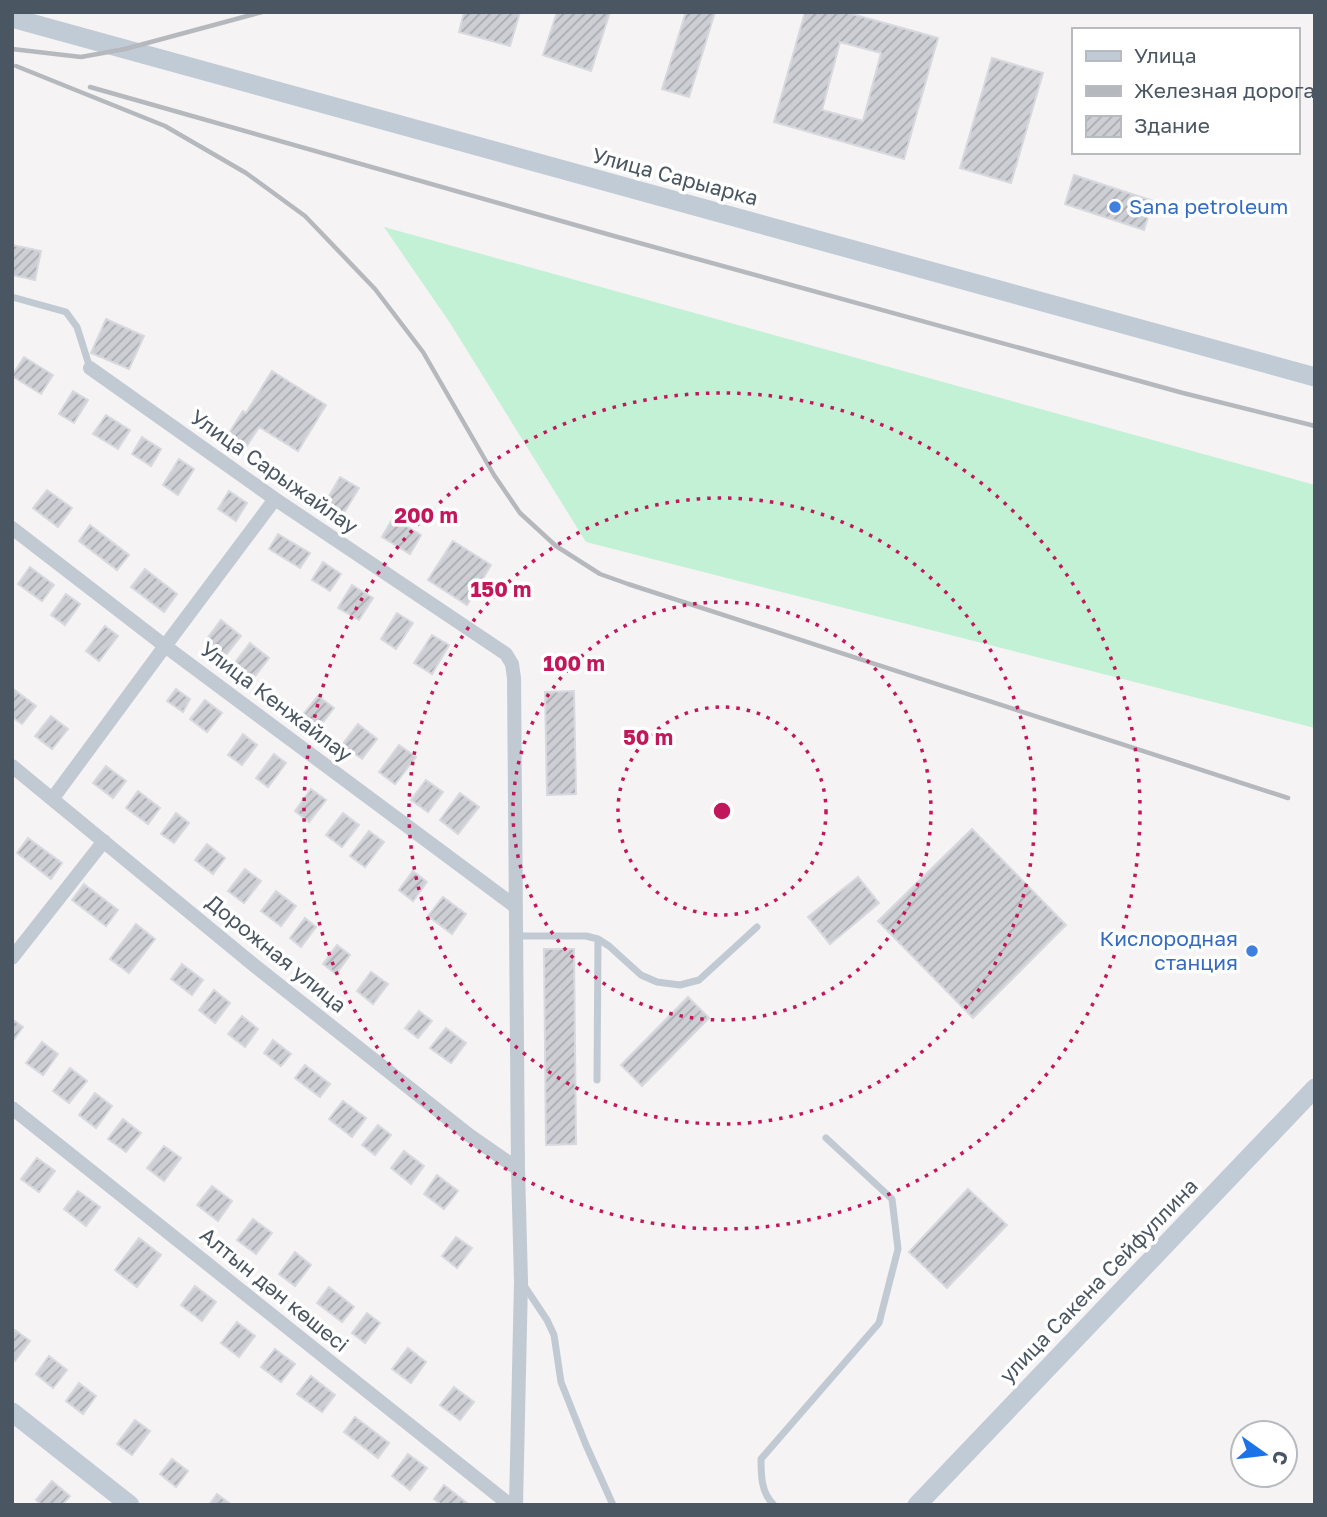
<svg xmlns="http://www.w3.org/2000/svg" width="1327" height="1517" font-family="'Golos Text',sans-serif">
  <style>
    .grass { fill: #c3f1d5 }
    .building { fill: url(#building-hatch); stroke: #d7d9de; stroke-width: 2; fill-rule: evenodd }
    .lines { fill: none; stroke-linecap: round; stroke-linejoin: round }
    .lane { stroke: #c1cad2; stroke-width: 7 }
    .street { stroke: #c1cad2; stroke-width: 14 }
    .secondary { stroke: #c1cbd6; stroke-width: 19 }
    .rail { stroke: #b5b8bd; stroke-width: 4.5 }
    .ring { fill: none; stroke: #c2185b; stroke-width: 3.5; stroke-dasharray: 3.5 7 }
    .shop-dot { fill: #3f7fe0; stroke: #fff; stroke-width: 2.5 }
    .labels { text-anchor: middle; stroke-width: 7; stroke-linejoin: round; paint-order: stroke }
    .street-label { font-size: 21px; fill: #4a5661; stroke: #fff }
    .shop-label { font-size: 21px; fill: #366cbe; stroke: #fff; text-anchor: start }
    .centre { fill: #c2185b; stroke: #fff; stroke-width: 3.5 }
    .ring-label { font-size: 21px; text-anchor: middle; font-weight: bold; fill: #c2185b; stroke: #fff; stroke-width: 7; stroke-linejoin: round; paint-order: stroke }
  </style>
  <defs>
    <pattern id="building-hatch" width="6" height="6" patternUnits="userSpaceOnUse" patternTransform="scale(1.75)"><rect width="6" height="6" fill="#cdcfd5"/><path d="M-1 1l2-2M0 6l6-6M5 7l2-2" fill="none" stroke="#a8abb0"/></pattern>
  </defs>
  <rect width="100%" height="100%" fill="#f5f3f3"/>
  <path class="grass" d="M384,227l931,258v243l-729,-186 -136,-219z"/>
  <path class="building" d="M464,12h56l-10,34 -51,-14z
    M557,12h53l-19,59 -48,-16z
    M686,12h29l-26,85 -27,-8z
    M805,12h40l93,26 -34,121 -130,-37zM840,42l41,11 -18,68 -41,-11z
    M992,58l51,15 -32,110 -51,-15z
    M1074,175l79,26 -9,29 -79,-26z
    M12,245l29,6 -6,29 -23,-5z
    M106,319l38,17 -15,33 -38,-16z
    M24,357l29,18 -12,19 -29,-18z
    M272,371l54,34 -28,46 -39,-24 -14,22 -19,-11 17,-27 3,2z
    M73,391l15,9 -14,23 -15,-9z
    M106,415l24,15 -12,19 -25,-15z
    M142,437l19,12 -10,17 -19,-12z
    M179,459l15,10 -16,26 -15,-10z
    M340,477l19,11 -17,28 -18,-11z
    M47,490l25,18 -14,19 -25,-19z
    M229,491l18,12 -11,18 -18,-12z
    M393,518l28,17 -11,19 -28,-17z
    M90,525l39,30 -12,15 -38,-29z
    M278,534l32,19 -10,15 -31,-19z
    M453,541l38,24 -24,40 -39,-25z
    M323,562l18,12 -11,17 -18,-11z
    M30,567l24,18 -12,16 -24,-17z
    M145,569l32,25 -13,18 -33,-25z
    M352,585l21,13 -14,22 -21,-12z
    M66,594l14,10 -15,21 -14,-10z
    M397,613l16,10 -17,26 -15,-10z
    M221,620l20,16 -15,19 -20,-15z
    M105,626l13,10 -19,25 -13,-10z
    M432,635l17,10 -17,29 -18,-11z
    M250,643l19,15 -20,26 -19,-15z
    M12,688l24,18 -14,18 -10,-7z
    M176,689l14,10 -7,13 -16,-11z
    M574,691l2,103 -29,1 -2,-103z
    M318,696l16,12 -17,22 -16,-13z
    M205,700l17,13 -15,19 -17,-13z
    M51,716l17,13 -16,20 -17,-13z
    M358,724l19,15 -15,20 -20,-14z
    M243,734l14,11 -15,20 -14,-10z
    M399,745l17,12 -21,27 -16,-12z
    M274,754l12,9 -18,24 -12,-9z
    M106,766l20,15 -13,17 -20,-15z
    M426,780l17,12 -15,20 -17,-12z
    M311,789l15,11 -17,22 -14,-11z
    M138,791l22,17 -12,16 -22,-16z
    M460,793l19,14 -21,27 -18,-14z
    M176,813l13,10 -15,20 -13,-9z
    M343,813l16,12 -17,22 -16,-12z
    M972,829l94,96 -93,93 -95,-97z
    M369,831l15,11 -19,25 -15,-11z
    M28,838l34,25 -11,16 -34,-26z
    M207,844l18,14 -12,16 -18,-14z
    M245,869l16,12 -17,22 -16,-12z
    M413,871l14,11 -14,19 -14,-11z
    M858,877l21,26 -49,41 -22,-27z
    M84,884l34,26 -12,16 -34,-26z
    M276,891l20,15 -15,20 -20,-15z
    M443,897l23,17 -14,20 -24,-18z
    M305,918l11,9 -15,20 -11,-9z
    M136,924l19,15 -26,34 -19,-14z
    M337,945l13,10 -14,19 -13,-10z
    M544,949h30l2,195 -30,1z
    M182,964l21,16 -11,15 -21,-16z
    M371,972l17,12 -15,20 -16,-13z
    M214,990l16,13 -15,20 -16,-13z
    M688,997l21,21 -67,68 -21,-21z
    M419,1011l13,10 -14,17 -13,-10z
    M242,1016l16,13 -13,18 -17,-13z
    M12,1019l11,8 -11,15z
    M446,1028l20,15 -15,20 -21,-15z
    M273,1040l18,14 -10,12 -17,-13z
    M42,1042l16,12 -15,21 -17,-12z
    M305,1065l25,19 -10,13 -25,-19z
    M70,1068l17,13 -18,22 -16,-12z
    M95,1093l17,13 -16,22 -17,-13z
    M343,1101l23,17 -14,19 -23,-18z
    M123,1119l18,14 -15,19 -18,-13z
    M378,1125l13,10 -16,20 -13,-10z
    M164,1146l17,12 -17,23 -17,-13z
    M404,1151l20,15 -13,18 -20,-16z
    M37,1158l18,13 -16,21 -18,-13z
    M437,1175l21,16 -14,18 -20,-15z
    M212,1186l20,15 -14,20 -21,-16z
    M968,1189l39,36 -60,63 -38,-36z
    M78,1191l22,16 -14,19 -22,-17z
    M253,1219l19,14 -16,21 -19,-14z
    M456,1237l16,11 -15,20 -15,-12z
    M139,1238l22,17 -24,32 -22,-17z
    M295,1252l16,13 -16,21 -16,-12z
    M195,1286l21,16 -14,19 -21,-16z
    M329,1287l25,20 -12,15 -25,-19z
    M367,1313l13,10 -15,20 -13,-10z
    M237,1322l18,14 -16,21 -18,-14z
    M15,1330l15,11 -15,20 -3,-2v-26z
    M408,1348l18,14 -15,21 -19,-14z
    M275,1349l20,15 -14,18 -20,-15z
    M49,1356l18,14 -14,18 -17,-14z
    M311,1376l24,19 -13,17 -25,-18z
    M79,1383l17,13 -13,18 -17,-13z
    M454,1387l20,15 -14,18 -20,-15z
    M355,1417l34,26 -11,15 -34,-26z
    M135,1420l15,11 -18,24 -15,-11z
    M408,1454l19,14 -17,22 -18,-14z
    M172,1459l16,12 -12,16 -16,-13z
    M52,1481l18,15 -8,9h-20l-6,-5z
    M444,1485l23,18 -1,2h-24l-8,-6z
    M217,1494l15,11h-23z"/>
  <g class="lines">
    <path class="lane" d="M12,297l54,15 11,15 13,41
      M517,936h69l12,3 11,7 32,29 16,7 23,3 19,-5 58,-53
      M597,1080l1,-141
      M523,1284l24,36 7,15 7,47 25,63 27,60
      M774,1505c-13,-12 -13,-30 -13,-46l118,-136 19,-74 -6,-50 -66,-61"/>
    <path class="street" d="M90,368l185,131 231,155 6,10 2,14 4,491 3,112 -5,224
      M12,528l153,118 351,261
      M12,766l243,200 214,169 49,34
      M53,798l112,-152 110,-147
      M12,958l92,-117
      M12,1108l498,397"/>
    <path class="secondary" d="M12,18l1303,359
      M12,1412l118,93
      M917,1505l398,-417"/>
    <path class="rail" d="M12,49l69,8 44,-8 137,-37
      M16,66l149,60 81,47 59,43 70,73 48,63 71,123 26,38 36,33 44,28 28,10 660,214
      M90,87l524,149 569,157 132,33"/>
  </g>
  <g class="ring">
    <circle cx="722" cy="811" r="104"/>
    <circle cx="722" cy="811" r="209"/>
    <circle cx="722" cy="811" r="313"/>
    <circle cx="722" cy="811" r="418"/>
  </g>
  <g class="shop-dot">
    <circle cx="1115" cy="207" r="7"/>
    <circle cx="1252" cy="951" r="7"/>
  </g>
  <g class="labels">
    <g class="street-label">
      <text transform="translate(675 177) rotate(15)" y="7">Улица Сарыарка</text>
      <text transform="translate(274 472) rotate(35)" y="7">Улица Сарыжайлау</text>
      <text transform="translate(276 702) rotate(37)" y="7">Улица Кенжайлау</text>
      <text transform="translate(276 954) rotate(39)" y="7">Дорожная улица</text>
      <text transform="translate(1099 1281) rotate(-46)" y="7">улица Сакена Сейфуллина</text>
      <text transform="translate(274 1290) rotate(39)" y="7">Алтын дән көшесі</text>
    </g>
    <g class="shop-label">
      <text x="1129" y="214">Sana petroleum</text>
      <text x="1238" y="946" text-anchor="end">Кислородная<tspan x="1238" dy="24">станция</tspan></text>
    </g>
  </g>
  <circle cx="722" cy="811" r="10" class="centre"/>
  <g class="ring-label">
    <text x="426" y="523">200 m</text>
    <text x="501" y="597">150 m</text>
    <text x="574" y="671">100 m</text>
    <text x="648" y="745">50 m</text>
  </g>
  <rect width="1327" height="1517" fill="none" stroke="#4a5661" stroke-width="28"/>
  <rect x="1072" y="28" width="228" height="126" fill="#ffffff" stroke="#b7bbc0" stroke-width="2"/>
  <rect x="1086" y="51" width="35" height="10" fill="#c1cbd6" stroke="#b7bbc0" stroke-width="2"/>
  <text x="1134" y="63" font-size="21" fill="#4a5661">Улица</text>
  <rect x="1086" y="86" width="35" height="10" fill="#b5b8bd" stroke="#b7bbc0" stroke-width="2"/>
  <text x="1134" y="98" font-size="21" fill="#4a5661">Железная дорога</text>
  <rect x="1086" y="116" width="35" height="21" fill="url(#building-hatch)" stroke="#b7bbc0" stroke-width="2"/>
  <text x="1134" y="133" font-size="21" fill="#4a5661">Здание</text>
  <g transform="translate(1264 1454) rotate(104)"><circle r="33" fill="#ffffff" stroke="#b7bbc0" stroke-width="2"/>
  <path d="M0-5L12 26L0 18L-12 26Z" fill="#1a73e8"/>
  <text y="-10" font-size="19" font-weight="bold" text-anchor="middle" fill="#4a5661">С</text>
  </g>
</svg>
